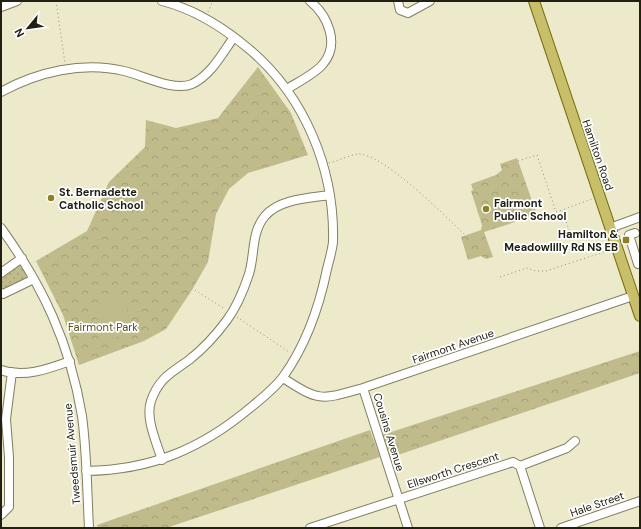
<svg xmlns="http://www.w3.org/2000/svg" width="641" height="529" font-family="'DM Sans',sans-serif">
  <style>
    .grass { fill: url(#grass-dots) }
    .forest { fill: url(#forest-crowns) }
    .garden { fill: #c0bb8b }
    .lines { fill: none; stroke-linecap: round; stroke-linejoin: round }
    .minor-casing { stroke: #817f63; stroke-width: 10 }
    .major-casing { stroke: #756b0c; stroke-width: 12 }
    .path { stroke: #8f8d78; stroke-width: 1; stroke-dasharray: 1 3; stroke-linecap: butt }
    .minor { stroke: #fff; stroke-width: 8 }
    .major { stroke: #c7bf6a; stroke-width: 10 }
    .poi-dot { fill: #8b8128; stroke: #fff; stroke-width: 1.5 }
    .labels { text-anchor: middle; stroke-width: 3.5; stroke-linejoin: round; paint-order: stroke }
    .street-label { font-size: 11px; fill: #212015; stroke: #fff }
    .poi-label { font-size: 11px; font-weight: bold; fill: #212015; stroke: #fff; text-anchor: start }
    .park-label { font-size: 11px; fill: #595216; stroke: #fff }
  </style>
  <defs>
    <pattern id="grass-dots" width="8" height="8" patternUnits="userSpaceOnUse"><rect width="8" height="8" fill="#c0bb8b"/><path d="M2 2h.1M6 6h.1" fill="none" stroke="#a5a077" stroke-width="1.8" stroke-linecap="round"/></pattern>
    <pattern id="forest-crowns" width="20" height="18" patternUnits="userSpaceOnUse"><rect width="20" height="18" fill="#c0bb8b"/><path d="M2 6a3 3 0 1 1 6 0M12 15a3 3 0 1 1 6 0" fill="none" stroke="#a5a077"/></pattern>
  </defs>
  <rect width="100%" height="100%" fill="#edeacb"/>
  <path class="grass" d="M19,265l6,5 1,7c-5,7 -16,12 -25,13v-14z"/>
  <path class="forest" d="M258,67l33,46 17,42 -60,18 -19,16 -13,25 -8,48 -16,28 -26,39 -22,12 -65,24 -16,-50 -27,-54 51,-30 22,-49 36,-35 1,-27 30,8 42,-10z
    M517,158l20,57 -53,17 9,25 -7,2 -5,-3 -13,4 -7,-23 20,-7 1,-5 -11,-34 2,-1 -2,-6 25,-9 6,-5 -2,-6z
    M640,351v22l-251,85 -7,-23z
    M370,430l10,27 -214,71h-68l-1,-3z"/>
  <path class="garden" d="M121,295l14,35 -30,11 -12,-34z"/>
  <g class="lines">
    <g class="minor-casing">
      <path id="minor" d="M398,1l2,9 8,3 22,-12
        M1,7l16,-6
        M287,89c11,-7 28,-15 36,-25 17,-20 5,-48 -13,-63
        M1,92c36,-20 82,-31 123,-21 18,4 50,21 68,13 19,-9 30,-30 42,-47
        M1,228c42,58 69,116 81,188 5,37 5,75 7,112
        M610,228l30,-11
        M635,233l-6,2 9,29
        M1,273l21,-15
        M1,293l2,1 31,-15
        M1,370c23,8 47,-1 69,-9
        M283,378c37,24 38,22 80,10l270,-92
        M363,388l45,140
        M162,460c-5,-17 -17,-41 -11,-59 8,-23 20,-28 38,-41 14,-11 27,-25 38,-40 9,-12 17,-31 22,-46 6,-19 2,-42 16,-58 14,-17 44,-18 65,-21
        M520,466l47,-18 8,-7
        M86,471c65,-1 115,-22 164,-63 11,-9 24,-19 33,-31 23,-32 36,-69 44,-108 2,-8 5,-18 6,-27 2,-72 -28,-146 -84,-193 -25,-21 -55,-40 -87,-48
        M1,515l8,-8v-50l-3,-38 6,-47
        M310,528l203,-66 7,4 20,62
        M561,528l79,-27"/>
    </g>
    <g class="major-casing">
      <path id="major" d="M534,1l106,315"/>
    </g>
    <path class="path" d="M56,1l9,62
      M208,12l5,-11
      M518,161l19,-6 19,57 6,-2
      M329,163c9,-2 20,-8 29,-9 25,-1 89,64 107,81
      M572,238l-10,-28 30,-11
      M500,277l27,-9 9,3h10l64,-21
      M195,290l30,19
      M237,317l52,35"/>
    <use href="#minor" class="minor"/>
    <use href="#major" class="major"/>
  </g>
  <g class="poi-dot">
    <circle cx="51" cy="198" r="4"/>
    <circle cx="486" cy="209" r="4"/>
    <rect x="622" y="236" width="8" height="8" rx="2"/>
  </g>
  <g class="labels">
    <g class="street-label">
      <text transform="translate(598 155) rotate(71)" y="4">Hamilton Road</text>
      <text transform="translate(453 346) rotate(-19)" y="4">Fairmont Avenue</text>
      <text transform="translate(389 432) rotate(73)" y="4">Cousins Avenue</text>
      <text transform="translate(72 454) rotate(-95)" y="4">Tweedsmuir Avenue</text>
      <text transform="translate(453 470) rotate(-18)" y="4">Ellsworth Crescent</text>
      <text transform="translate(597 504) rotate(-19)" y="4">Hale Street</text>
    </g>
    <g class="poi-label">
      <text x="59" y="196">St. Bernadette<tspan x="59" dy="13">Catholic School</tspan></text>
      <text x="494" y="207">Fairmont<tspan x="494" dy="13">Public School</tspan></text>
      <text x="618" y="238" text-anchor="end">Hamilton &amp;<tspan x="618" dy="13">Meadowlilly Rd NS EB</tspan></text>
    </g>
    <g class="park-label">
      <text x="103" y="331">Fairmont Park</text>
    </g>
  </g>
  <rect width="641" height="529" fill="none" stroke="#212015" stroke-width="4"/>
  <g transform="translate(28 28) rotate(241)" stroke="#ffffff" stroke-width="3" paint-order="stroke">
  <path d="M0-3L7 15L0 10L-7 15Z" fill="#212015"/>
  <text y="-6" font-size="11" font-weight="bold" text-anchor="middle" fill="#212015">N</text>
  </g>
</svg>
